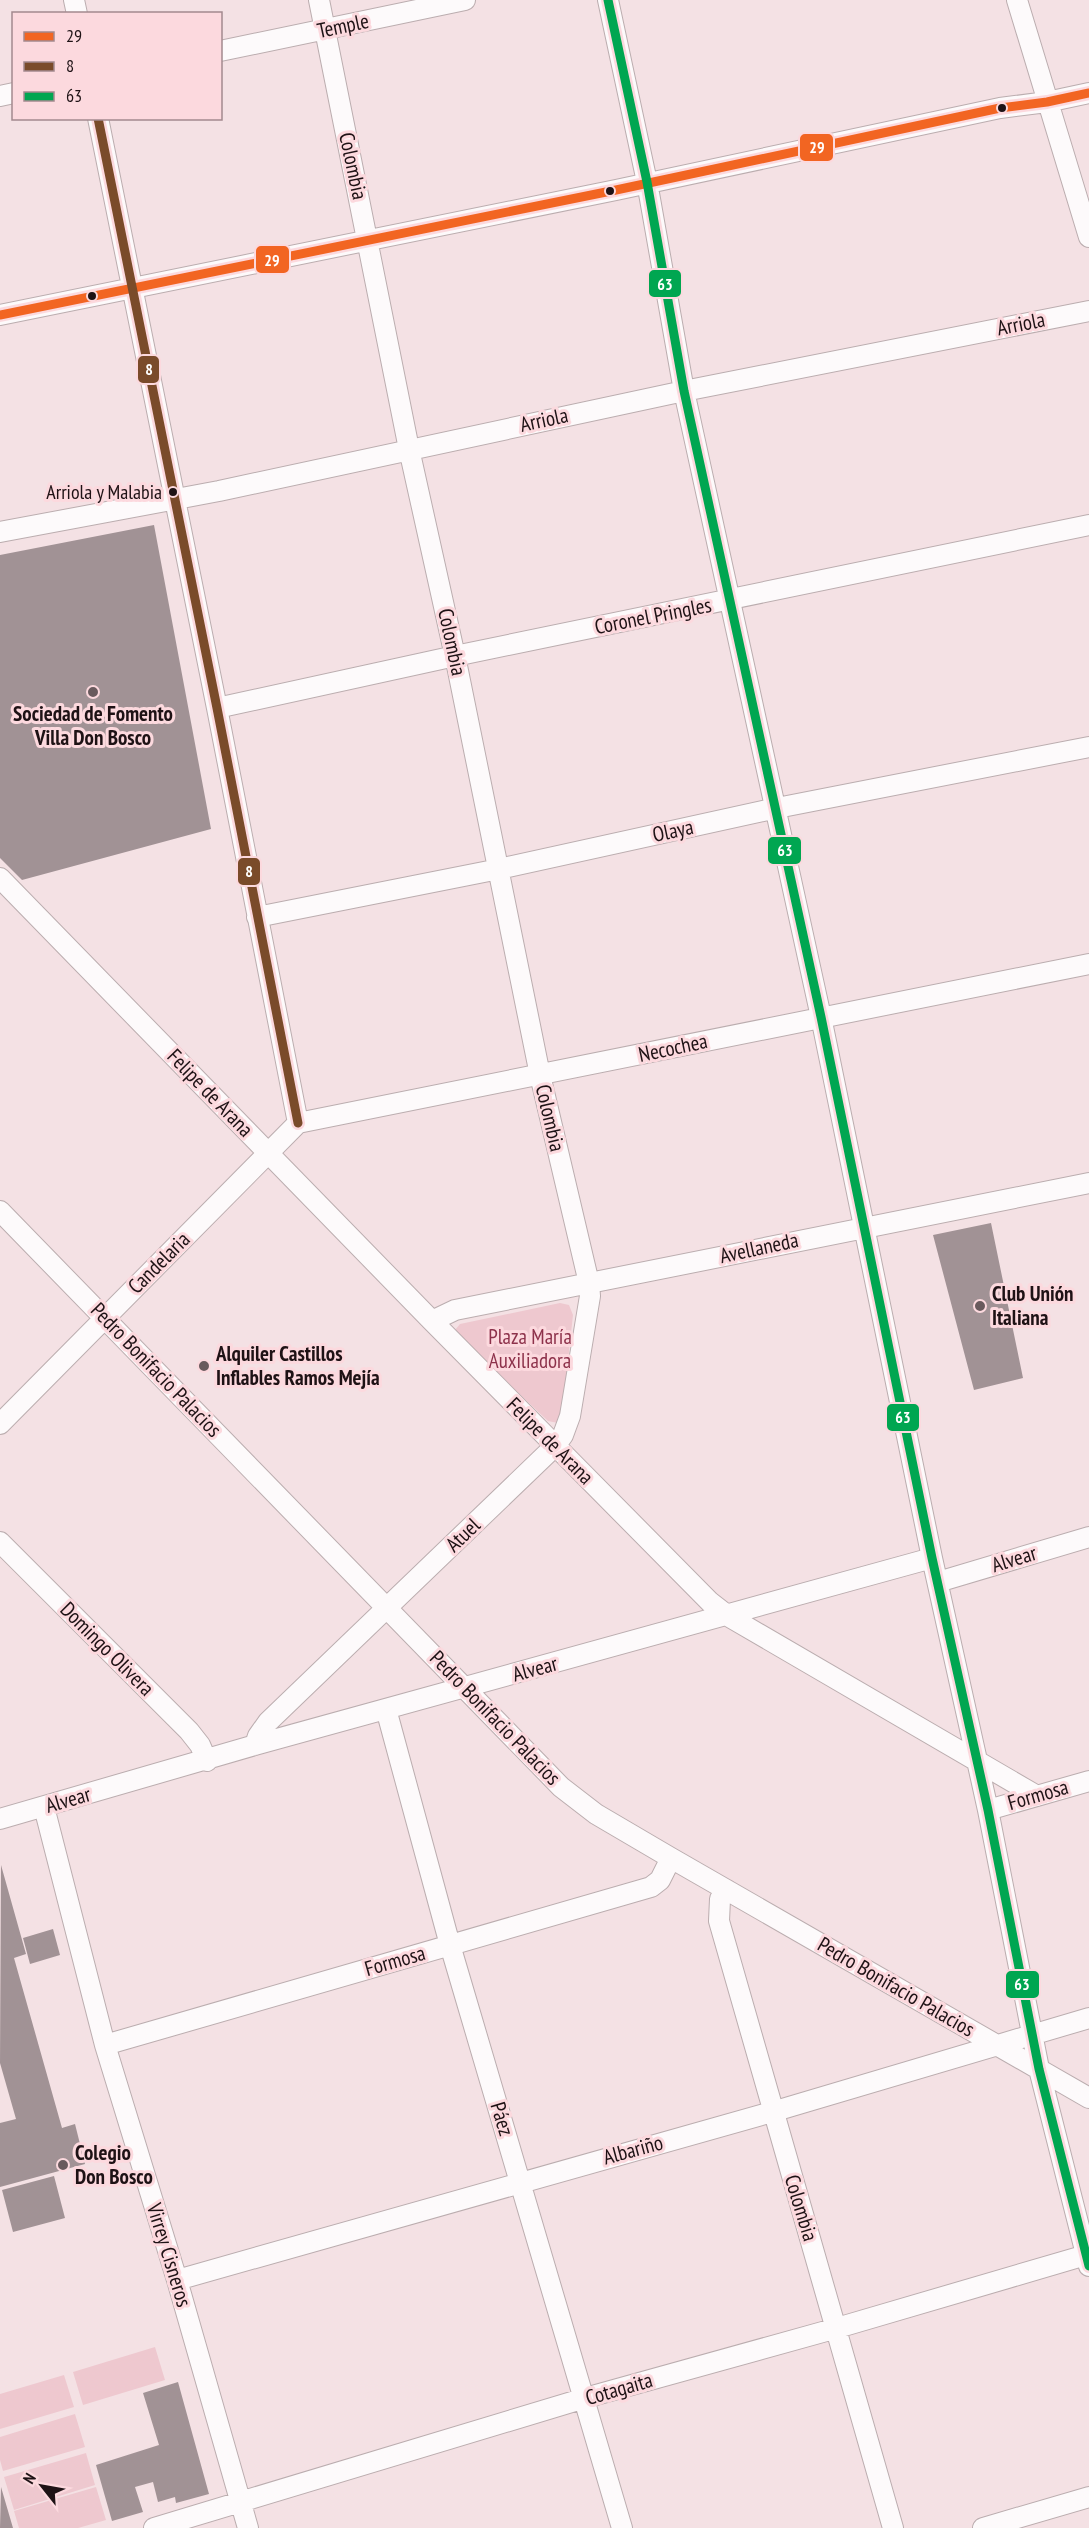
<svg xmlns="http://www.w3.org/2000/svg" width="1089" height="2528" font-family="'PT Sans Narrow',sans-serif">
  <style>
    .green { fill: #eec8cf }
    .building { fill: #a19295 }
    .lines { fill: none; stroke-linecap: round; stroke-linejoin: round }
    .minor-casing { stroke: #bbadaf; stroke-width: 22 }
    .minor { stroke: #fdfafb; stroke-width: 20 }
    .bus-1-casing { stroke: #fcd9de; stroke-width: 14 }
    .bus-2-casing { stroke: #fcd9de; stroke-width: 14 }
    .bus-3-casing { stroke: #fcd9de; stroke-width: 14 }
    .bus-1 { stroke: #f26522; stroke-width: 9 }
    .bus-2 { stroke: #7a4b2a; stroke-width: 9 }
    .bus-3 { stroke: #00a651; stroke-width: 9 }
    .bus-dot { fill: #1e1215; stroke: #fcd9de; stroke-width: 2 }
    .poi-dot { fill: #695a5d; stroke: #fcd9de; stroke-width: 2 }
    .labels { text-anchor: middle; stroke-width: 6; stroke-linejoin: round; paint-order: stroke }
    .bus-label { font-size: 20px; fill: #1e1215; stroke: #fcd9de; text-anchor: end }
    .street-label { font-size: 21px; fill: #1e1215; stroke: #fcd9de }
    .poi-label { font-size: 21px; font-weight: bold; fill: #1e1215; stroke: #fcd9de; text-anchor: start }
    .park-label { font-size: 21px; fill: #8d324b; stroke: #fcd9de }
    .line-badge { stroke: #fcd9de; stroke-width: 2 }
    .badge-label { font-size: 16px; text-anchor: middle; font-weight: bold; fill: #fff }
  </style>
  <rect width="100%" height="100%" fill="#f4e1e4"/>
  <path class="green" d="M560,1303l9,2 4,10 -11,100 -4,8 -10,-2 -89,-84 -4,-7 5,-6z
    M155,2347l10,33 -82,25 -10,-33z
    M64,2375l10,32 -74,22v-35z
    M75,2414l10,33 -82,24 -3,-11v-23z
    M86,2453l9,32 -81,25 -10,-33z
    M96,2487l10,33 -28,8h-59l-5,-17z"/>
  <path class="building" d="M154,525l57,304 -189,51 -22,-22v-303z
    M991,1223l32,155 -49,12 -41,-155z
    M1,1865l25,89 -12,4 48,170 13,-4 10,40 -85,23v-64l16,-4 -16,-56z
    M53,1929l7,26 -30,9 -7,-26z
    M54,2176l11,42 -52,14 -11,-42z
    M178,2382l31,112 -33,9 -1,-6 -17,5 -5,-20 -18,5 8,25 -31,9 -16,-56 63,-20 -16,-52z
    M1,2487l12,41h-13z"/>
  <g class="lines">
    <g class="minor-casing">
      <path id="minor" d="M74,0l3,14
        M608,0l39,182 37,209 137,626 111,541 56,252 51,259 50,197
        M1017,0l72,237
        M220,51l245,-51
        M0,96l14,-3
        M98,118l119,590 81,415
        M0,315l616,-125 384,-82 47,-6 42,-9
        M0,532l219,-41 465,-100 405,-80
        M217,708l238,-52 634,-131
        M0,878l432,443 278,281 18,14 309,180
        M257,917l242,-48 278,-61 312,-61
        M0,1211l561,576 35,27 75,44 418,240
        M432,1321l23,-11 634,-127
        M0,1424l298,-301 791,-159
        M0,1542l189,189 11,14 7,16
        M938,1582l151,-45
        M386,1709l64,236 172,583
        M255,1745l3,-9 10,-14 287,-276 8,-11 7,-19 20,-120 -1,-13 -49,-208 -85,-419 -46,-207 -90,-449
        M44,1807l61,238 72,235 71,248
        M988,1810l101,-29
        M0,1819l255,-74 677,-187
        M727,1890l-7,9 -1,22 174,607
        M105,2045l546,-158 9,-7 11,-22
        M177,2280l595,-168 317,-94
        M154,2528l431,-130 252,-70 249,-73
        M983,2528l106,-31"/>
    </g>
    <use href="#minor" class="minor"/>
    <g class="bus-1-casing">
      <path id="bus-1" d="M0,315l616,-125 384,-82 47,-6 42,-9"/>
    </g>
    <g class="bus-2-casing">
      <path id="bus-2" d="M98,118l119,590 81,415"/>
    </g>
    <g class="bus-3-casing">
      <path id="bus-3" d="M608,0l39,182 37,209 137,626 111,541 56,252 51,259 50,197"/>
    </g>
    <use href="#bus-1" class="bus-1"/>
    <use href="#bus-2" class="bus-2"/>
    <use href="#bus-3" class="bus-3"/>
  </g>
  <g class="bus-dot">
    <circle cx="1002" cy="108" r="5"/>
    <circle cx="610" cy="191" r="5"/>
    <circle cx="92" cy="296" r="5"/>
    <circle cx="173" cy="492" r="5"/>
  </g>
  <g class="poi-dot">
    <circle cx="93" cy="692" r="6"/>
    <circle cx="980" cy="1306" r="6"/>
    <circle cx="204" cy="1366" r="6"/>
    <circle cx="63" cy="2165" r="6"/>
  </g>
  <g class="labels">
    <g class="bus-label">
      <text x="162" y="499">Arriola y Malabia</text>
    </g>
    <g class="street-label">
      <text transform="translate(343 26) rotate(-12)" y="7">Temple</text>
      <text transform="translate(353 166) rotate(78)" y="7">Colombia</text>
      <text transform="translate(1021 324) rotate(-11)" y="7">Arriola</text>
      <text transform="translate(544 420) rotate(-12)" y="7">Arriola</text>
      <text transform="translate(653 616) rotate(-11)" y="7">Coronel Pringles</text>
      <text transform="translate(452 642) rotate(78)" y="7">Colombia</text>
      <text transform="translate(673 831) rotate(-12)" y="7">Olaya</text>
      <text transform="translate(673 1048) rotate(-12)" y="7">Necochea</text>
      <text transform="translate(210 1093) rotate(46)" y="7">Felipe de Arana</text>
      <text transform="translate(550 1118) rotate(77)" y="7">Colombia</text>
      <text transform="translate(759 1248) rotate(-12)" y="7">Avellaneda</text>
      <text transform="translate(159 1263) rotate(-45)" y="7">Candelaria</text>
      <text transform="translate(156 1370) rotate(46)" y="7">Pedro Bonifacio Palacios</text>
      <text transform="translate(550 1441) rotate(45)" y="7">Felipe de Arana</text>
      <text transform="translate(463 1535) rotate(-44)" y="7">Atuel</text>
      <text transform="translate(1014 1559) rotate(-17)" y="7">Alvear</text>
      <text transform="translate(107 1649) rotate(45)" y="7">Domingo Olivera</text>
      <text transform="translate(535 1669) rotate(-15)" y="7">Alvear</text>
      <text transform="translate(495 1718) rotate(46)" y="7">Pedro Bonifacio Palacios</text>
      <text transform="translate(1038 1795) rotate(-16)" y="7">Formosa</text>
      <text transform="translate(68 1800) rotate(-16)" y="7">Alvear</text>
      <text transform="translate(395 1961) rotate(-16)" y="7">Formosa</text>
      <text transform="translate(896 1987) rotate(30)" y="7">Pedro Bonifacio Palacios</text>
      <text transform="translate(502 2119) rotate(73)" y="7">Páez</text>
      <text transform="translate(633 2150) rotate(-15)" y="7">Albariño</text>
      <text transform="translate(801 2208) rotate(73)" y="7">Colombia</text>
      <text transform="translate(169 2255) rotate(73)" y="7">Virrey Cisneros</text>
      <text transform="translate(619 2389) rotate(-16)" y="7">Cotagaita</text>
    </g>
    <g class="poi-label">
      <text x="93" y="721" text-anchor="middle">Sociedad de Fomento<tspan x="93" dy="24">Villa Don Bosco</tspan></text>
      <text x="992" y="1301">Club Unión<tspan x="992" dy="24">Italiana</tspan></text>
      <text x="216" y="1361">Alquiler Castillos<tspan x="216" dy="24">Inflables Ramos Mejía</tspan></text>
      <text x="75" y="2160">Colegio<tspan x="75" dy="24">Don Bosco</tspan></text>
    </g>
    <g class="park-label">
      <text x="530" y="1344">Plaza María<tspan x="530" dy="24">Auxiliadora</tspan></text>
    </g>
  </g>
  <g class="line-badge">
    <rect x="799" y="133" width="35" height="29" rx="6" fill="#f26522"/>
    <rect x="255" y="245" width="35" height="29" rx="6" fill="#f26522"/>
    <rect x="648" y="269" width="34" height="29" rx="6" fill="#00a651"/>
    <rect x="137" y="355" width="23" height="29" rx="6" fill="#7a4b2a"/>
    <rect x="767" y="836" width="35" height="29" rx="6" fill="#00a651"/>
    <rect x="237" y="857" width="24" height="29" rx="6" fill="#7a4b2a"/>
    <rect x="886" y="1403" width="34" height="29" rx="6" fill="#00a651"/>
    <rect x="1005" y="1970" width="35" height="29" rx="6" fill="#00a651"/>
  </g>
  <g class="badge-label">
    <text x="817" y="153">29</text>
    <text x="272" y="266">29</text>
    <text x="665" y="290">63</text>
    <text x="149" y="375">8</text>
    <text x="785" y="856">63</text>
    <text x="249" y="877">8</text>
    <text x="903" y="1423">63</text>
    <text x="1022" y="1990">63</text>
  </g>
  <rect x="12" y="12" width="210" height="108" fill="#fcd9de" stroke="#a3898e" stroke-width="1.5"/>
  <rect x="24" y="32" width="30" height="9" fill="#f26522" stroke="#a3898e" stroke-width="1.5"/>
  <text x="66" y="42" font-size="18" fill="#1e1215">29</text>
  <rect x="24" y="62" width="30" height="9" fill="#7a4b2a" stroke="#a3898e" stroke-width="1.5"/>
  <text x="66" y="72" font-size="18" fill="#1e1215">8</text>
  <rect x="24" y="92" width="30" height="9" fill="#00a651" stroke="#a3898e" stroke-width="1.5"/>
  <text x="66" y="102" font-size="18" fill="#1e1215">63</text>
  <g transform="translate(42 2486) rotate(301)" stroke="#fcd9de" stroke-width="4.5" paint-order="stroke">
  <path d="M0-4.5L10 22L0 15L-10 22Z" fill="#1e1215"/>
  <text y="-9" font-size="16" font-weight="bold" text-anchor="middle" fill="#1e1215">N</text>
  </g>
</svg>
